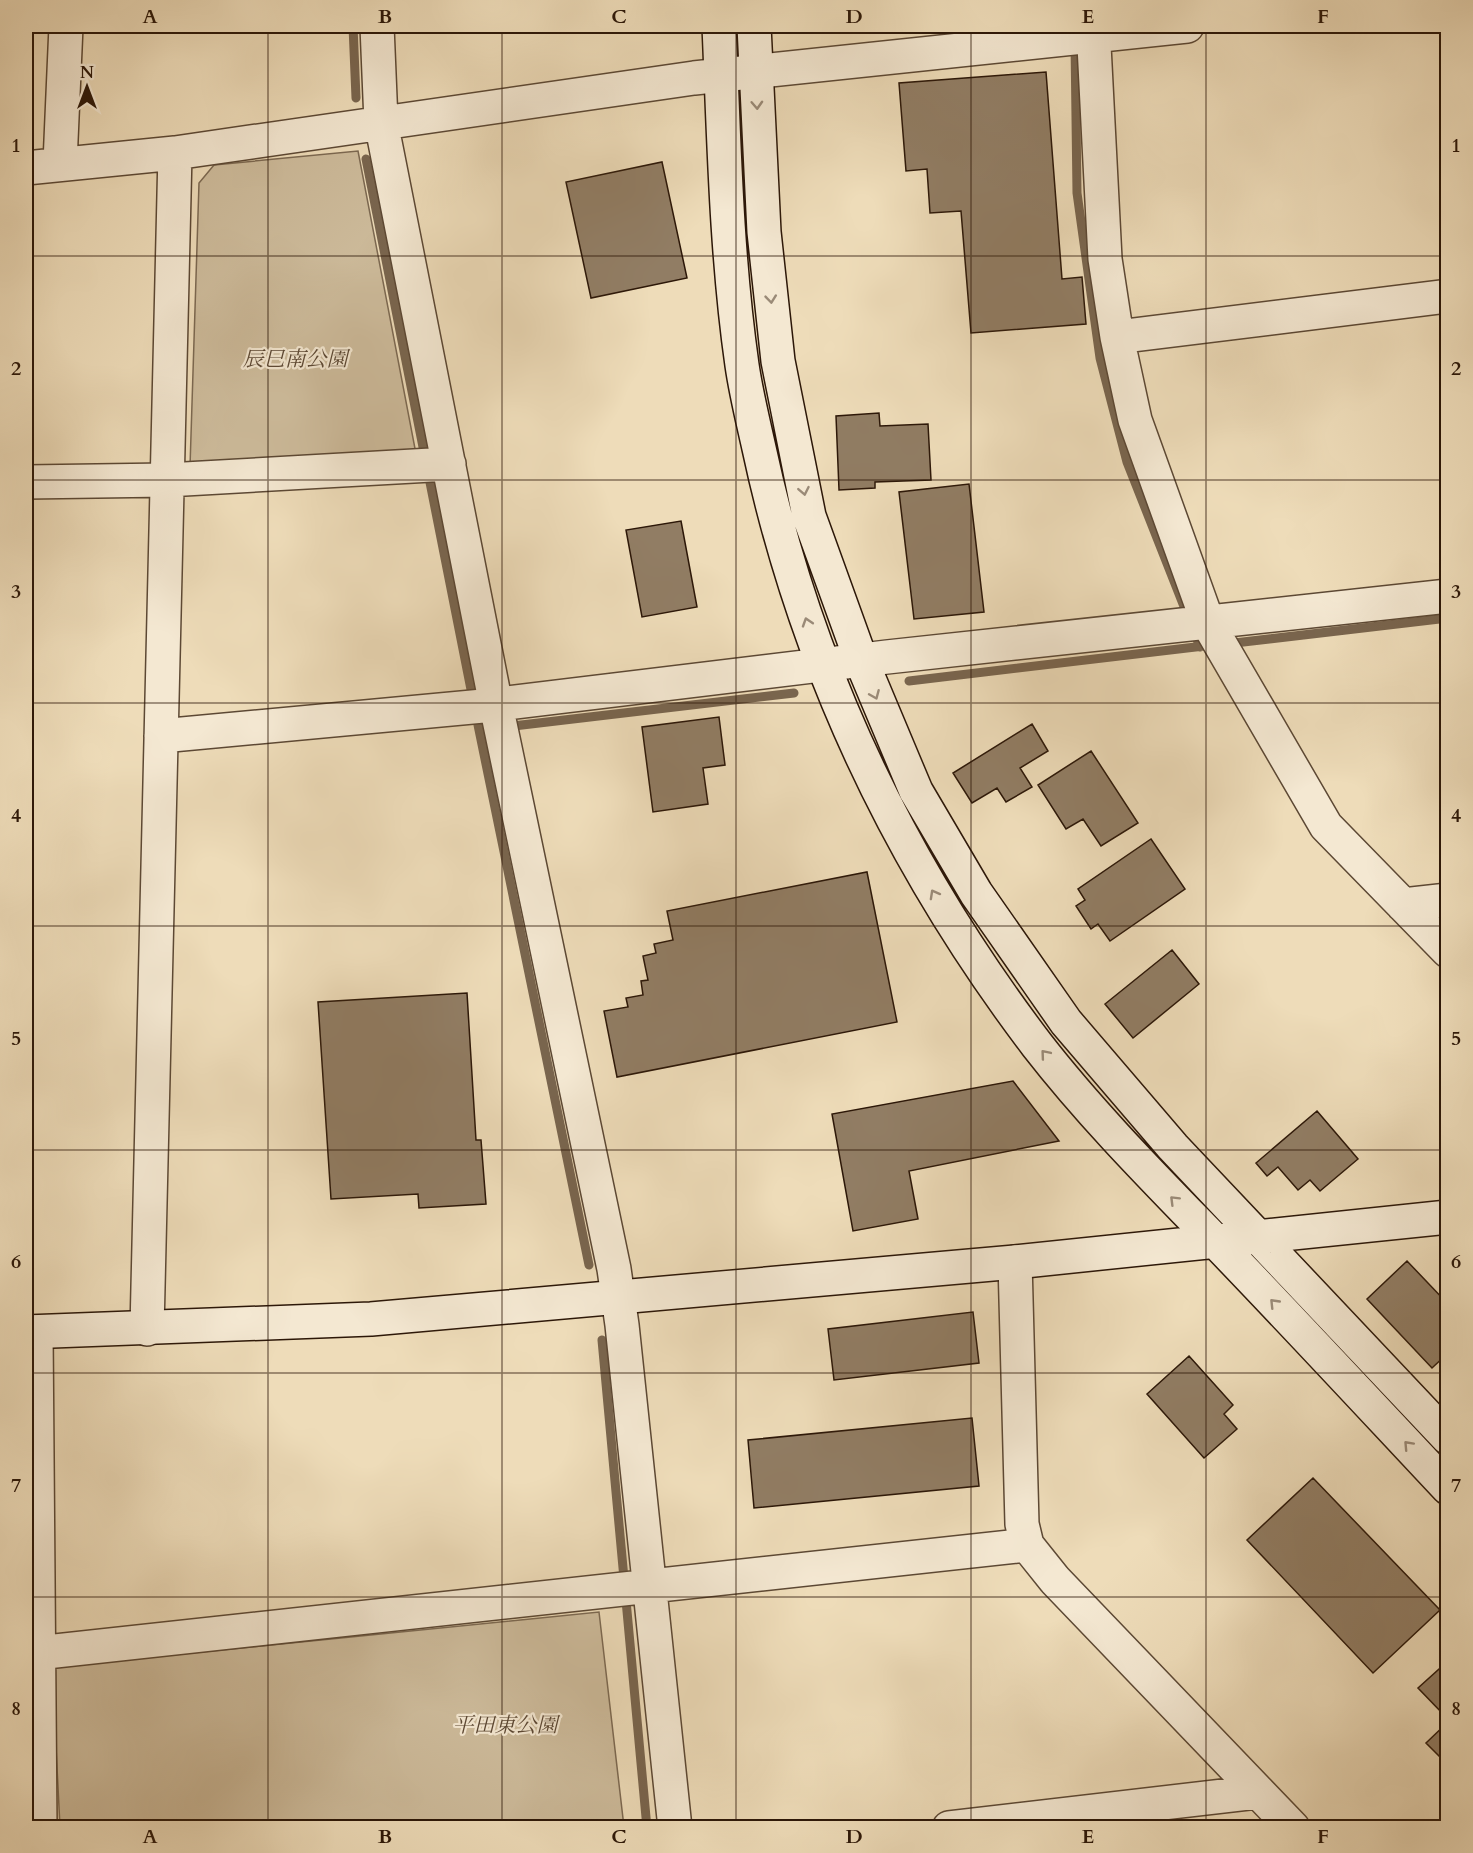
<svg xmlns="http://www.w3.org/2000/svg" width="1473" height="1853" font-family="Cardo,'Noto Serif JP',serif">
  <style>
    .green { fill: #cdbb9b; stroke: #7c6952; stroke-width: 1.5 }
    .lines { fill: none; stroke-linecap: round; stroke-linejoin: round }
    .stream { stroke: #79654e; stroke-width: 9 }
    .building { fill: #917d64; stroke: #2c1708; stroke-width: 1.5 }
    .street-casing { stroke: #5c4834; stroke-width: 36 }
    .secondary-casing { stroke: #2c1708; stroke-width: 36 }
    .street { stroke: #f4e8d2; stroke-width: 33 }
    .secondary { stroke: #f4e8d2; stroke-width: 33 }
    .oneway { stroke: #9a8a77 }
    .grid { fill: none; stroke: #2c1708; stroke-width: 1.5; stroke-opacity: 0.55 }
    .labels { text-anchor: middle; stroke-width: 4.5; stroke-linejoin: round; paint-order: stroke }
    .park-label { font-size: 21px; font-style: italic; fill: #5c4834; stroke: #f4e8d2 }
    .neatline { fill: none; stroke: #2c1708; stroke-width: 2 }
    .grid-label { font-size: 20px; text-anchor: middle; font-weight: bold; fill: #2c1708 }
  </style>
  <rect width="100%" height="100%" fill="#eedcb9"/>
  <filter id="stains"><feTurbulence type="fractalNoise" baseFrequency=".00333" numOctaves="4"/><feColorMatrix values="0 0 0 0 .2 0 0 0 0 .09 0 0 0 0 .02 0 0 0 .5 -.17"/></filter>
  <radialGradient id="worn" r=".72"><stop offset=".6" stop-color="#630" stop-opacity="0"/><stop offset="1" stop-color="#630" stop-opacity=".3"/></radialGradient>
  <path class="green" d="M358,151l59,308 -227,8 9,-284 15,-18z
    M599,1612l25,215h-564l-8,-160z"/>
  <g class="lines">
    <path class="stream" d="M353,26l3,72
      M1075,43l2,150 23,165 27,104 73,185
      M366,159l113,571 110,535
      M1226,644l222,-26
      M909,681l295,-35
      M505,727l289,-34
      M602,1340l45,488"/>
  </g>
  <path class="building" d="M1046,72l16,207 20,-2 4,47 -115,9 -10,-122 -31,2 -3,-44 -21,2 -7,-88z
    M662,162l25,116 -96,20 -25,-116z
    M879,413l1,13 48,-2 3,56 -56,2v6l-36,2 -3,-74z
    M969,484l15,128 -70,7 -15,-127z
    M681,521l16,86 -55,10 -16,-87z
    M719,717l6,48 -22,3 5,36 -55,8 -11,-85z
    M1032,724l16,27 -28,17 12,19 -26,15 -9,-14 -25,15 -19,-30z
    M1091,751l47,72 -37,23 -18,-27 -17,10 -28,-44z
    M1151,839l34,50 -75,52 -12,-17 -7,5 -15,-23 9,-6 -7,-11z
    M867,872l30,150 -280,55 -13,-66 24,-4 -2,-9 17,-3 -2,-14 7,-1 -5,-24 13,-3 -2,-9 19,-4 -6,-29z
    M1172,950l27,34 -66,54 -28,-34z
    M467,993l9,147h5l5,64 -67,4 -1,-14 -87,5 -13,-197z
    M1013,1081l46,60 -150,30 9,48 -65,12 -21,-117z
    M1317,1111l41,48 -38,32 -10,-11 -12,10 -20,-23 -11,9 -11,-13z
    M1407,1261l41,43v49l-16,15 -65,-69z
    M973,1312l6,51 -145,17 -6,-51z
    M1189,1356l44,49 -9,9 13,15 -33,29 -57,-64z
    M972,1418l7,68 -225,22 -6,-68z
    M1313,1478l127,132 -67,63 -126,-133z
    M1448,1661v55l-2,1 -28,-29z
    M1448,1722v30l-7,6 -15,-15z"/>
  <g class="lines">
    <g class="street-casing">
      <path id="street" d="M377,26l4,96 115,583 118,564 8,56 53,503
        M1093,26l12,233 12,78 18,83 73,203 118,203 122,125
        M60,163l6,-137
        M26,168l149,-15 519,-75 493,-52
        M1117,337l331,-41
        M26,482l141,-2 282,-16
        M161,736l322,-30 404,-49 561,-61
        M1403,905l45,-5
        M1015,1262l7,262 5,21 28,35 238,248
        M147,1329l28,-1176
        M36,1332l4,496
        M37,1653l990,-108
        M949,1828l308,-36"/>
    </g>
    <g class="secondary-casing">
      <path id="secondary" d="M719,26c5,113 7,227 23,339 4,28 11,56 17,83 47,220 142,418 278,597 56,72 120,136 183,201 77,80 152,161 228,242
        M754,26l10,206 14,129 31,155 52,144 55,131 60,102 90,129 107,125 275,291
        M26,1332l345,-13 644,-57 433,-45"/>
    </g>
    <use href="#street" class="street"/>
    <use href="#secondary" class="secondary"/>
  </g>
  <defs><path id="oneway-chevron" d="M-2-3.5L2.5 0L-2 3.5" fill="none" stroke-width="1.6" stroke-linecap="round" stroke-linejoin="round" transform="scale(1.5)"/></defs>
  <g class="oneway">
    <use href="#oneway-chevron" transform="translate(757 105) rotate(87)"/>
    <use href="#oneway-chevron" transform="translate(771 299) rotate(84)"/>
    <use href="#oneway-chevron" transform="translate(804 491) rotate(79)"/>
    <use href="#oneway-chevron" transform="translate(807 622) rotate(-108)"/>
    <use href="#oneway-chevron" transform="translate(875 695) rotate(67)"/>
    <use href="#oneway-chevron" transform="translate(934 894) rotate(-119)"/>
    <use href="#oneway-chevron" transform="translate(1045 1054) rotate(-130)"/>
    <use href="#oneway-chevron" transform="translate(1174 1200) rotate(-135)"/>
    <use href="#oneway-chevron" transform="translate(1274 1303) rotate(-134)"/>
    <use href="#oneway-chevron" transform="translate(1408 1445) rotate(-133)"/>
  </g>
  <path class="grid" d="M268,26v1802M502,26v1802M736,26v1802M971,26v1802M1206,26v1802M26,256h1422M26,480h1422M26,703h1422M26,926h1422M26,1150h1422M26,1373h1422M26,1597h1422"/>
  <g class="labels">
    <g class="park-label">
      <text x="295" y="366">辰巳南公園</text>
      <text x="505" y="1732">平田東公園</text>
    </g>
  </g>
  <rect width="1473" height="1853" fill="none" stroke="#eedcb9" stroke-width="66"/>
  <g transform="translate(87 87)" stroke="#f4e8d2" stroke-width="4.5" paint-order="stroke">
  <path d="M0-4.5L10 22L0 15L-10 22Z" fill="#2c1708"/>
  <text y="-9" font-size="16" font-weight="bold" text-anchor="middle" fill="#2c1708">N</text>
  </g>
  <rect x="33" y="33" width="1407" height="1787" class="neatline"/>
  <g class="grid-label">
    <text x="150" y="23">A</text>
    <text x="385" y="23">B</text>
    <text x="619" y="23">C</text>
    <text x="854" y="23">D</text>
    <text x="1088" y="23">E</text>
    <text x="1323" y="23">F</text>
    <text x="16" y="152">1</text>
    <text x="1456" y="152">1</text>
    <text x="16" y="375">2</text>
    <text x="1456" y="375">2</text>
    <text x="16" y="598">3</text>
    <text x="1456" y="598">3</text>
    <text x="16" y="822">4</text>
    <text x="1456" y="822">4</text>
    <text x="16" y="1045">5</text>
    <text x="1456" y="1045">5</text>
    <text x="16" y="1268">6</text>
    <text x="1456" y="1268">6</text>
    <text x="16" y="1492">7</text>
    <text x="1456" y="1492">7</text>
    <text x="16" y="1715">8</text>
    <text x="1456" y="1715">8</text>
    <text x="150" y="1843">A</text>
    <text x="385" y="1843">B</text>
    <text x="619" y="1843">C</text>
    <text x="854" y="1843">D</text>
    <text x="1088" y="1843">E</text>
    <text x="1323" y="1843">F</text>
  </g>
  <rect width="100%" height="100%" filter="url(#stains)"/>
  <rect width="100%" height="100%" fill="url(#worn)"/>
</svg>
